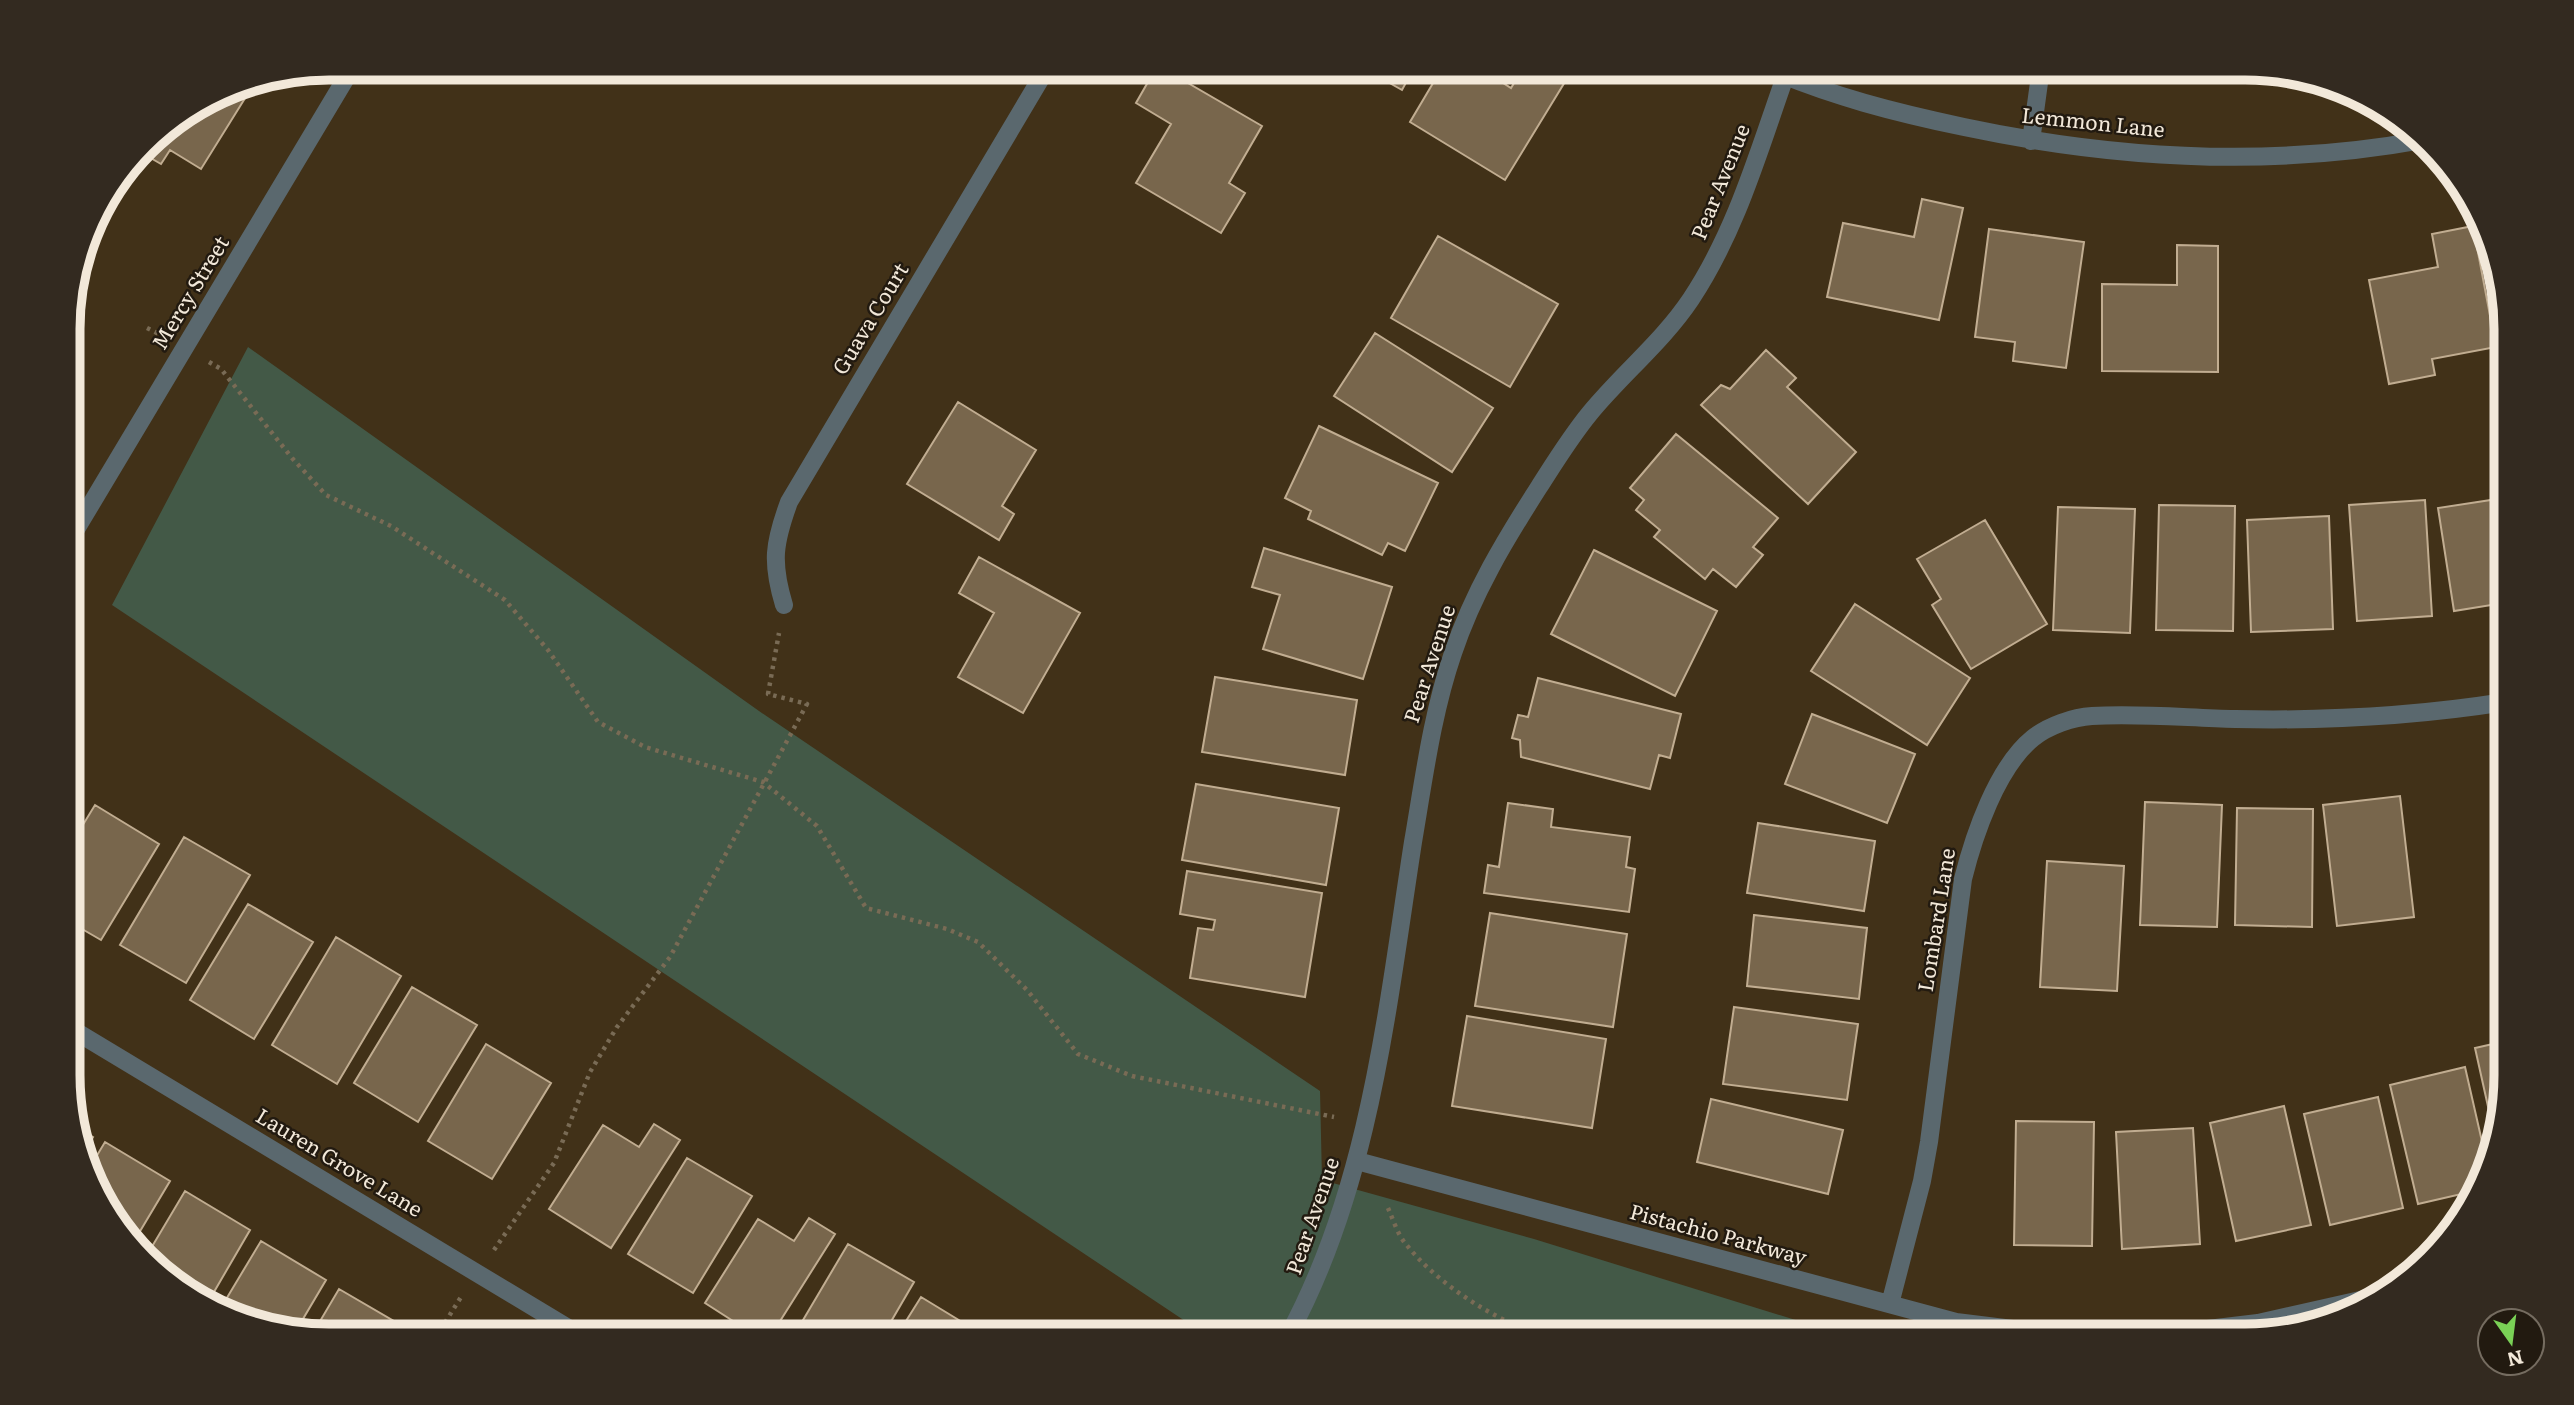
<svg xmlns="http://www.w3.org/2000/svg" width="2574" height="1405" font-family="Literata,serif">
  <style>
    .green { fill: #435947 }
    .building { fill: #78664c; stroke: #c1ad91; stroke-width: 2 }
    .lines { fill: none; stroke-linecap: round; stroke-linejoin: round }
    .path { stroke: #796b55; stroke-width: 4.5; stroke-dasharray: 3.5 5; stroke-linecap: butt }
    .minor { stroke: #5a686e; stroke-width: 18 }
    .labels { text-anchor: middle; stroke-width: 5; stroke-linejoin: round; paint-order: stroke }
    .street-label { font-size: 21px; fill: #f2e8d9; stroke: #221a10 }
    .rim { fill: none; stroke: #f2e8d9; stroke-width: 9 }
  </style>
  <rect width="100%" height="100%" fill="#413118"/>
  <path class="green" d="M248,347l511,364 561,380 2,89 212,59 313,97 -638,1 -1097,-732z"/>
  <path class="building" d="M1156,68h6l100,58 -33,57 16,10 -24,40 -85,-50 35,-59 -35,-21z
    M1363,68h51l-12,22z
    M1442,68h38l31,20 12,-20h42l6,4 -66,108 -95,-58z
    M248,84l4,3 -51,82 -31,-19 -9,14 -19,-11 15,-20 73,-45z
    M1922,199l41,9 -24,112 -112,-23 16,-74 71,14z
    M2473,226l23,121 -64,12 3,16 -46,9 -20,-104 69,-13 -6,-33z
    M1989,229l95,13 -18,126 -53,-7 2,-19 -40,-5z
    M1438,236l120,68 -48,83 -119,-69z
    M2177,245l41,1v126l-116,-1v-87l75,1z
    M1375,333l118,75 -41,64 -118,-76z
    M1766,350l30,28 -9,9 69,65 -48,52 -107,-99 20,-20 9,4z
    M958,402l78,48 -34,56 12,8 -15,26 -92,-56z
    M1319,426l119,57 -33,68 -17,-8 -6,12 -74,-36 3,-8 -26,-13z
    M1676,434l102,84 -25,29 10,8 -27,32 -23,-18 -8,10 -51,-42 6,-7 -24,-20 8,-10 -14,-12z
    M2504,498v105l-50,8 -16,-103z
    M2425,500l7,116 -75,5 -8,-116z
    M2159,505l76,1 -2,125 -77,-1z
    M2058,507l77,2 -5,124 -77,-3z
    M2329,516l4,113 -82,3 -4,-112z
    M1985,520l62,104 -76,45 -39,-64 9,-6 -24,-40z
    M1264,548l128,39 -29,92 -100,-30 17,-54 -28,-8z
    M1594,550l123,61 -42,85 -124,-62z
    M979,557l101,56 -57,100 -65,-36 36,-64 -35,-20z
    M1855,604l115,74 -43,67 -116,-74z
    M1215,677l142,23 -12,75 -143,-23z
    M1538,678l143,36 -11,44 -11,-3 -9,34 -129,-32 -1,-17 -8,-2 6,-23 10,2z
    M1812,714l103,40 -28,69 -102,-39z
    M1196,784l143,24 -13,77 -144,-25z
    M70,794l10,6 -10,16z
    M2400,796l14,121 -77,9 -14,-121z
    M2145,802l77,3 -5,122 -77,-2z
    M1508,803l45,6 -2,18 79,10 -4,30 9,2 -6,43 -145,-19 4,-28 11,2z
    M95,805l64,39 -58,96 -31,-18v-76z
    M2237,808l76,1 -1,118 -77,-2z
    M1758,823l117,18 -11,70 -117,-18z
    M184,837l66,38 -64,108 -66,-38z
    M2047,861l77,5 -7,125 -77,-4z
    M1187,871l135,22 -17,104 -115,-19 8,-50 15,2 2,-10 -35,-6z
    M248,904l65,38 -59,97 -64,-39z
    M1490,913l137,21 -14,93 -138,-21z
    M1754,915l113,13 -8,71 -112,-13z
    M336,937l65,39 -64,108 -65,-39z
    M412,987l65,38 -59,97 -64,-39z
    M1734,1007l124,17 -11,76 -124,-16z
    M1467,1016l139,23 -14,89 -140,-22z
    M2506,1041v35l-13,53 -18,-81z
    M486,1044l65,39 -59,96 -64,-38z
    M2465,1067l21,92 -7,31 -61,14 -28,-119z
    M2378,1097l25,111 -73,17 -26,-111z
    M1711,1099l132,31 -15,64 -131,-32z
    M2284,1106l27,119 -75,16 -26,-118z
    M2016,1121l78,1 -2,124 -78,-1z
    M654,1124l26,16 -69,108 -62,-39 54,-84 36,22z
    M75,1126l18,11 -10,18z
    M2193,1128l7,116 -78,5 -6,-117z
    M105,1142l65,39 -37,62 -11,-9 -34,-59 -1,-3z
    M687,1158l65,38 -59,97 -65,-39z
    M185,1191l65,39 -43,74 -60,-49z
    M809,1218l26,16 -65,103h-12l-53,-34 53,-84 36,22z
    M261,1241l65,39 -29,49 -78,-18z
    M848,1244l66,38 -32,55h-89z
    M339,1289l65,38 -5,10h-70l-16,-4z
    M921,1297l64,39 -89,1z"/>
  <g class="lines">
    <path class="path" d="M147,328l12,6
      M209,362l12,7 71,89 34,37 65,31 114,74 43,50 50,72 47,25 118,35 54,44 49,82 81,21 31,13 49,48 51,64 54,22 202,41
      M1388,1208c5,11 9,25 17,35 32,41 88,76 137,93
      M494,1250l60,-87 36,-91 27,-45 53,-70 137,-253 -39,-10 11,-61
      M436,1337l25,-40"/>
    <path class="minor" d="M1766,68c64,28 131,45 198,59 151,32 307,41 459,13
      M2031,141l10,-73
      M69,541l283,-473
      M784,605c-13,-43 -10,-62 5,-103l258,-434
      M70,1028l513,309
      M1357,1161l599,161 114,14
      M1890,1304l32,-123 7,-39 34,-263c11,-44 34,-112 70,-141 15,-12 40,-21 59,-22 47,-3 96,2 143,3 90,2 181,-3 270,-17
      M1288,1336c82,-151 99,-327 125,-494 11,-64 19,-128 40,-189 20,-60 52,-113 86,-166 16,-25 32,-51 51,-74 32,-39 73,-72 101,-114 45,-68 67,-146 94,-222
      M2149,1336l109,-13 129,-29"/>
  </g>
  <g class="labels">
    <g class="street-label">
      <text transform="translate(2093 123) rotate(6)" y="7">Lemmon Lane</text>
      <text transform="translate(1721 182) rotate(-68)" y="7">Pear Avenue</text>
      <text transform="translate(191 293) rotate(-59)" y="7">Mercy Street</text>
      <text transform="translate(871 319) rotate(-59)" y="7">Guava Court</text>
      <text transform="translate(1430 664) rotate(-72)" y="7">Pear Avenue</text>
      <text transform="translate(1937 920) rotate(-81)" y="7">Lombard Lane</text>
      <text transform="translate(339 1163) rotate(31)" y="7">Lauren Grove Lane</text>
      <text transform="translate(1313 1216) rotate(-71)" y="7">Pear Avenue</text>
      <text transform="translate(1718 1235) rotate(15)" y="7">Pistachio Parkway</text>
    </g>
  </g>
  <path d="M0 0H2574V1405H0ZM329 80H2245A249 249 0 0 1 2494 329V1075A249 249 0 0 1 2245 1324H329A249 249 0 0 1 80 1075V329A249 249 0 0 1 329 80Z" fill="#332a20" fill-rule="evenodd"/>
  <path class="rim" d="M329 80H2245A249 249 0 0 1 2494 329V1075A249 249 0 0 1 2245 1324H329A249 249 0 0 1 80 1075V329A249 249 0 0 1 329 80Z"/>
  <g transform="translate(2511 1342) rotate(166)"><circle r="33" fill="#221a10" stroke="#756c60" stroke-width="2"/>
  <path d="M0-5L12 26L0 18L-12 26Z" fill="#7ad156"/>
  <text y="-10" font-size="19" font-weight="bold" text-anchor="middle" fill="#f2e8d9">N</text>
  </g>
</svg>
